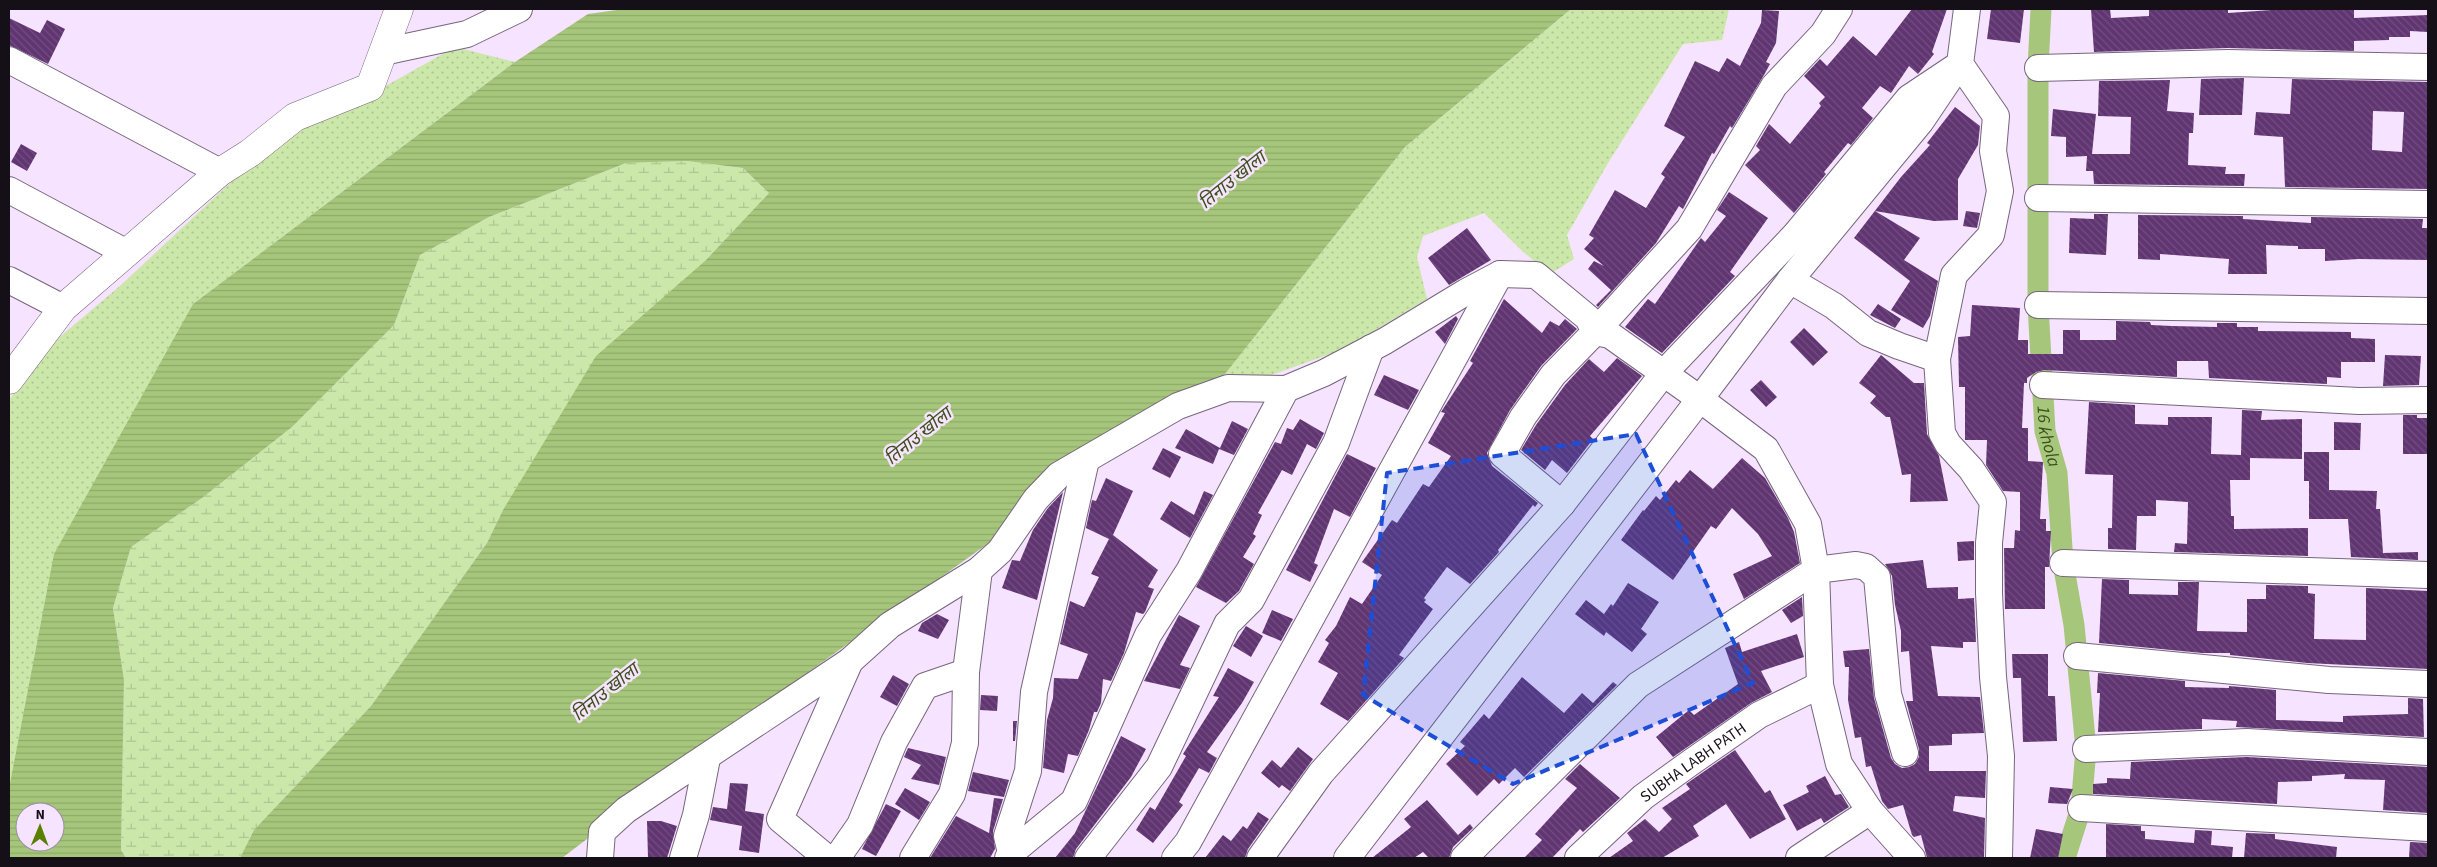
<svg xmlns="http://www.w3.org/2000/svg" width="2437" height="867" font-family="'Source Sans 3','Noto Sans Devanagari',sans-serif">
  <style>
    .grass { fill: url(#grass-dots) }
    .wetland { fill: url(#wetland-marsh) }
    .water { fill: url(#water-rules); fill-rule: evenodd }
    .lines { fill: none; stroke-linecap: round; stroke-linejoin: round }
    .canal { stroke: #a6c77b; stroke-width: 21 }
    .building { fill: url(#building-back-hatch); fill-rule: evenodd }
    .minor-casing { stroke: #76667d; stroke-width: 28 }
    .major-casing { stroke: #76667d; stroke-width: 29 }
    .minor { stroke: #fff; stroke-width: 26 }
    .major { stroke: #fff; stroke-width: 28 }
    .marked { fill: #1d4ed8; fill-opacity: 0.2; stroke: #1d4ed8; stroke-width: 4; stroke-dasharray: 10 6; stroke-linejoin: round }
    .labels { text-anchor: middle; stroke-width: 5; stroke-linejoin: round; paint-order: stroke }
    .street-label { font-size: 16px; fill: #150f18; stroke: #f6e3ff }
    .water-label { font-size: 18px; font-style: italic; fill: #3b501a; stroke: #f6e3ff }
  </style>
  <defs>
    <pattern id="grass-dots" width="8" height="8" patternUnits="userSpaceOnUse" patternTransform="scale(1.25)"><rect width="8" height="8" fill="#cce7aa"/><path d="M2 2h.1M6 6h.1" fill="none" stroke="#aec592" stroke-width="1.8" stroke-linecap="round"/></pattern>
    <pattern id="wetland-marsh" width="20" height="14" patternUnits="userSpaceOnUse" patternTransform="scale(1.25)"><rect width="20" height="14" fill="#cce7aa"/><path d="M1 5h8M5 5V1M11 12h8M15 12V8" fill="none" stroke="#aec592"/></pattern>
    <pattern id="water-rules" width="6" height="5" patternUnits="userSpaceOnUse" patternTransform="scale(1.25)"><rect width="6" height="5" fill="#a6c77b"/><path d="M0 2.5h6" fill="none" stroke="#8eaa6a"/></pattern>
    <pattern id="building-back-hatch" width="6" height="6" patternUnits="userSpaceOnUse" patternTransform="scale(1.25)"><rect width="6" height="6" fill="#603572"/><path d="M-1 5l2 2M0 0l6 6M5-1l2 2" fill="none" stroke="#724f80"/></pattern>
  </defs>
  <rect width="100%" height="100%" fill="#f6e3ff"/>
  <path class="grass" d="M1571,9h158l-7,31 -39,4 -75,119 -41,72 7,24 -24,15 -29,-24 -37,-37 -61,23 -6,21 10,42 -83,50 -84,30 -35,-5 180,-227z
    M455,47l60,15 -322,242 -184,536v-440l33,-48 79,-67 153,-143 92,-45z"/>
  <path class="wetland" d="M687,161l56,7 26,25 -64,68 -202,249 -16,33 -116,163 -117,124 -14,28h-114l-5,-8 3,-170 -11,-72 18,-61 71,-49 90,-71 102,-102 26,-70 69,-38 137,-54z"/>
  <path class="water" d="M624,9h947l-166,138 -180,227 -450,322 -213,162h-322l14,-28 117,-124 116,-163 16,-33 93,-154 109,-95 64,-68 -26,-25 -56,-7 -61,2 -137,54 -69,38 -26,70 -102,102 -90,71 -71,49 -18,61 11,72 -3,170 5,8h-117v-69l45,-235 139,-250 322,-242 73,-48zM25,812h30v30h-30z"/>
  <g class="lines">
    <path class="canal" id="s1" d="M2041,9l-3,59v237l7,126 12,42 6,90 11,62 12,124 -5,59 -16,50"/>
  </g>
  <path class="building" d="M1912,9h35l-15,43 2,2 -16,20 -9,-8 -18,27 -11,-7 -18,22 11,10 -22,27 -3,-2 -24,29 2,2 -32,39 -49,-48 15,-15 -4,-4 13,-22 21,20 31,-38 -2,-3 6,-6 -21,-21 16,-17 7,7 26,-30 23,20z
    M1991,9h33l-4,34 -33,-4z
    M2091,9h19l1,9 38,-2v-7h54l25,1v3l58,-4h68v9l74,-3v17l-18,-1v6h-21v3l-35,1v10l-126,-3 -134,4z
    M1762,10l17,1 -3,32 -10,19 4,2 -6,11 -32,53 -2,-2 -16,28 -2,-1 -29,56 -4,-3 -23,37 -58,64 -2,-2 15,-15 -23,-21 6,-8 10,5 -20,-17 10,-11 -5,-3 26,-45 31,18 19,-31 -4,-3 24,-37 -21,-11 31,-65 24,11 8,-14 13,8 21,-43z
    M9,18l31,15 7,-13 18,9 -17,35 -39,-19z
    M2244,78l-2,37h-43l2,-36z
    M2292,79l136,3v107l-143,-2 -2,-50 -29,-2 2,-23 34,2zM2373,111l31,1 -2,40 -30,-2z
    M2170,80l-3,31 27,2 -1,20h-4l-1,32 38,2 -1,7h20l-1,12 -150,-2 -1,-13h-7l1,-15 -21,1v-20l-15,-1 2,-27 43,5 -4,40h38l1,-37 -33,-1 1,-35z
    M1955,107l25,19 -2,19 -20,34v41l-24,1 -59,-10 45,27 -16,22 34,21 -8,35 -7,12 -32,-18 19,-29 -56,-43 47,-61 29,-32 -3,-2z
    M21,144l16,9 -10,18 -16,-9z
    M1729,192l39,26 -38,54 5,4 -73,77 -37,-26 23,-28 7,5 46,-66 4,4 21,-26 -9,-6z
    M1966,211l14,2 -3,15 -14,-2z
    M2094,214h14l-2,41 -37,-2 1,-35 24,1z
    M2138,215l105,1v3l68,4v-6l112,2 -1,9h6v32l-69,-1 -34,2v-12h-27v-3l-32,-1 1,29h-39l1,-15 -69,-5v6l-22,-1z
    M1467,228l24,32 -42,25 -21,-27z
    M1504,299l38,34 8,-12 9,5 6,-7 12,10 -36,37 -31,44 -23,43 5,13 46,37 -3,4 -2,-2 -35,45 1,2 -29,32 -23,-17 -23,31 2,2 -2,2 9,7 -34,46 5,3 -56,63 -28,-17 18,-31 -20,-11 11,-19 -4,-3 11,-14 14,-29 12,7 20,-29 -20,-13 30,-42 5,3 26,-39 6,3 22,-31 -23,-13 17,-30 -4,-1 32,-49 -3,-2z
    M1878,304l23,15 -6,9 -25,-13z
    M1972,305l48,3 -2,32h10v14h35v-24h17v10h36v-19l34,1 1,3 21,1 45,1v-4h20v4h21v4l93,1v6l24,1v23h-34v16l-14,-1v7l-118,-6 -1,-17h-31v16l-133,-7 -8,2 -9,6v5h-3l-2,45h6v33l15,1 -3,57h6v12h5l-2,36h-4v42h-40l-1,-61h10l1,-18 5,1v-39l-17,-1 -17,-26 1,-25h-22v-53h-6l-1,-50 12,-1z
    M1456,316l2,3 -13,25 -10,-12z
    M1804,328l24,24 -15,14 -23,-24z
    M1881,355l33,28h10l3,51 12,22 9,45 -38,1 1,-28 -9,1 -12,-58h-4l-16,-14 6,-7 -17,-13z
    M2385,355l36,1 -2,29 -36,1z
    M1617,358l25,18 -52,60 3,3 -26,34 -15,-13 -7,10 -24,-20 15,-25 29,-40 24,-26 15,13z
    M1384,375l35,15 -11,20 -34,-15z
    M1761,380l16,17 -11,10 -16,-17z
    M2089,402l46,3v19l33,1v-8h44l-1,37 30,1 1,-45 20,1 -1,9 41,-1v40l-52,-1v22h-20l1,36h3v13l74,-1v28l-134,-4 1,-9 12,1 1,-42 -32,-2v16h-19l-1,34 -28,-1v-21h4l1,-53 -28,-1z
    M2403,415h14v3h11v36h-25z
    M1300,419l24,14 -8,16 -9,-5 -15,31 -10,-5 -24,43 4,2 -9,19 3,2 -13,21 11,7 -15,27 -13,12 -30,-16 79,-145 6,2 6,-16 6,2z
    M1232,421l16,8 -14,26 -15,-6 -6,15 -38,-16 11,-19 34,19z
    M2334,422l27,1 -1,27h-26z
    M1163,448l18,9 -11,21 -18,-9z
    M2304,452h25v38l48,1 -1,18h4l3,44 35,-1v8l-67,-3 -3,-38h-39v-38h-5z
    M1347,454l29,14 -26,49 -16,-8 -20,54 4,2 -8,17 -24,-12z
    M1742,458l23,20 23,40 6,14 6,31 -56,36 -11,-25 39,-18 -14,-22 -26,-26 -16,21 -5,-3 -38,54 -52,-40 22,-30 1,1 12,-15 4,4 16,-20 3,3 11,-13 23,19z
    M1106,478l27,13 -20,44 45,35 -10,17 6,2 -9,23 -2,2 -7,-2 -12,41 -13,28 -8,-2 -2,24 -4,9h-3l-5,18 -11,26 -10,-2 -4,19 -21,-5 4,-48 6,-22 1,-20 24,1 10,-25 -28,-10 10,-43 14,6 15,-30 -8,-3 18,-35 -23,-11 6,-28 4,1z
    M1204,491l9,4 -23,43 -30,-19 11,-18 23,14z
    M1063,492l-26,108 -35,-12 10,-28 8,1 13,-31 15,-22z
    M1974,541v19l-16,1 -1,-19z
    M1923,560l4,28 31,-1v12l16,-1 2,44h-13v6l-32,-2 7,50 42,1 4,36 -32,1v11l-23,1v25h57l-1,27 -30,-2 -2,15 32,7 -1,40h-57l-6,-23 -7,2 -2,-2 -9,-30 -15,4 -6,-8 -11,-35 -5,1 -5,-30 -6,1 -7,-38 1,-33h-4l-2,-16 26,-2 5,49 17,60 4,6 7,4 7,-1 6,-3 4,-7v-8l-13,-48h7l-4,-50 -8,1v-21l-6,-26 -3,-29 -7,-12z
    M2102,579l27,1v14l49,1v-13h21l-2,49 50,1v-33h19v-14l42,1v7l7,1 -1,45 52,1v-52l62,3v78l-121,-6 -77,-8v-2h-28l-103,-10z
    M1628,583l31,19 -18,27 6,5 -15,18 -26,-20 -2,4 -29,-22 11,-14 18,14 7,-10 2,2z
    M1802,597l1,19 -12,7 -9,-13z
    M1272,610l21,9 -12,22 -19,-8z
    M937,614l12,6 -11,19 -20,-8 4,-8z
    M1179,615l21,11 -20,39 10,3 -10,21 -36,-8z
    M1246,626l17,10 -12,21 -18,-11z
    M1797,634l7,23 -43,14 11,21 -21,11 -78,54 -17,-20 33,-27 5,5 44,-31 -13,-36 14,-6 3,10z
    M2012,654h36v42h7l2,45 -34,1 -2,-64h-8z
    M1228,668l26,14 -12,21 -35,49 10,6 -8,15 -10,-5 -20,34 4,3 -30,38 -17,-13 14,-23 5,3 31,-54 -3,-2 36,-57 -6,-1z
    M2098,673l87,8v6l44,1v-2l47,4v30l67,2v-6l65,-2v-16l15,1 1,38 -188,-10 1,-6 -35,-2v10l-104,3 2,-39h-3z
    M893,675l16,9 -12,22 -17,-9z
    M1522,677l42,36 18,-20 11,10 20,-21 4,3 -93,92 -9,-9 -16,16 -5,-5 -17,17 -31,-32 19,-18 -5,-4 24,-28 5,5z
    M981,695l17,1 -1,15 -17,-1z
    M1013,721h4l-2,20h-2z
    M1121,736l25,13 -15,28 -55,72 -3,9h-18l20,-25z
    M1298,747l15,12 -23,32 -8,-6 -3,3 -18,-15 11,-13 9,8z
    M908,748l38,9 -7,28 -28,-6 10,-14 -17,-8z
    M1735,750l30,43 5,-3 16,29 -36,20 -24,-35 -33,22 6,10 -37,22h-53l24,-17 -6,-8 18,-14 14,13 13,-13 -10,-11 28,-19 -4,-5z
    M2247,757l181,10v46l-45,-3 2,-30 -41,-1 1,-5 -33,2v5l-34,1 -1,22 -184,-10v-10l14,-1v-5l23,1 1,-17z
    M1580,764l40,34 -37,34 -3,-3 -28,29h-28l18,-18 -7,-6 42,-46 -12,-9z
    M973,772l36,8 -5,17 -36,-6z
    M1825,776l10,19 6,-1 8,13 -25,16 -3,-5 -24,13 -14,-26 26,-13 -3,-6z
    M730,783l18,1 -3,27 19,3 -5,39 -20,-3 3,-24 -32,-6 3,-13 14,2z
    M2050,787l23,2 -6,15 -19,-1z
    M905,788l25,14 -11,18 -24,-16z
    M994,798l9,1 -10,32 2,18 -5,9h-60l26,-42 33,17z
    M1427,800l31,35 12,-11 3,4 -20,19 -4,11h-20l-6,-6 -9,6h-42l39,-31 -7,-8z
    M886,804l15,7 -25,45 -14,-7z
    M1258,812l11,7 -21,30 -3,9h-40l18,-23 8,6 12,-15 4,3z
    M647,821h14l16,5 -10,32h-19z
    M2106,824l35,2v5h4v8l49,4 1,-13 17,1 -1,14 22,2 -1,11h-126z
    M2036,829l27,5 -5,24h-28z
    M2246,833l29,1v5l62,8 -1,11h-92z
    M2410,842l18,1v15h-19z"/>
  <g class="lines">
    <g class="minor-casing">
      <g id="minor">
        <path d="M1967,9l-7,55 36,52 -3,35 7,40 -9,44 -37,40 -17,84 5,74 6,11 23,25 22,33 -4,41v50l4,84 8,79 -2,102"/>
        <path d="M383,52l84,-18 52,-25"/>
        <path d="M9,60l211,112"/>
        <path d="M2038,68l190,-5 200,4"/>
        <path d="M9,190l118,63"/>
        <path d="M2038,198l390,6"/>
        <path d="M9,280l54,28"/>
        <path d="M1790,280l44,26 34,27 31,13 38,13"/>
        <path d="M2038,305l390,6"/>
        <path d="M2043,385l316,16 69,-1"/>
        <path d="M2063,563l365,12"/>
        <path d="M2077,656l252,24 99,4"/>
        <path d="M2086,749l161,-7 181,10"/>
        <path d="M2081,808l347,20"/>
        <path d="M1011,853l-4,-17 21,-65 6,-79 52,-232"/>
        <path d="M600,858l2,-26 24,-22 224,-149"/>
        <path d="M683,858l13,-43 11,-57"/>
        <path d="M827,858l-47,-39 70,-158 40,-36 89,-55 21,-19 36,-52 23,-24 119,-69 50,-18 58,1"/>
        <path d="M837,858l23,-33 34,-83 31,-56 41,-14"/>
        <path d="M913,858l39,-64 13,-51 1,-71 13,-102"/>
        <path d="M1008,858l3,-5 63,-52 74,-166 41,-64 97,-182 38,-16 61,-32 81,-49 34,-18 36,1 52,43 7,14 -42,43 -30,42 -21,37 60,50"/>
        <path d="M1088,858l71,-91 68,-143 24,-24 85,-157 35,-95"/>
        <path d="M1175,858l13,-16 312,-568"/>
        <path d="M1260,858l61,-85 241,-269 101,-130 132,-139 114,-137 51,-34"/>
        <path d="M1347,858l353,-459 -90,-64 -15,-3 94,-103 85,-143 49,-52 16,-25"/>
        <path d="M1464,858l174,-173 178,-115 40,-5 10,2 11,10 11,117 17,59"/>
        <path id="s2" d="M1578,858l65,-61 47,-34 69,-48 61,-30"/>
        <path d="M1799,858l71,-47"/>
        <path d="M1912,858l-42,-47 -31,-47 -19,-79 -4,-115 -8,-46 -42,-75 -66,-50 90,-119 131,-159 31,-46"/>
      </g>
    </g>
    <g class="major-casing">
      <path id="major" d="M9,380l54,-72 157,-136 30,-19 45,-36 75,-30 29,-78"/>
    </g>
    <use href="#minor" class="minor"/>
    <use href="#major" class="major"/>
  </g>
  <path class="marked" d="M1636,434l117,249 -240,101 -150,-89 24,-222z"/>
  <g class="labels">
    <g class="street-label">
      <text dy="6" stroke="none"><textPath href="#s2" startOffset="150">SUBHA LABH PATH</textPath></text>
    </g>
    <g class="water-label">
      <text transform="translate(1232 180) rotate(-39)" y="6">तिनाउ खोला</text>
      <text transform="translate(918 436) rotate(-39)" y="6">तिनाउ खोला</text>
      <text dy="6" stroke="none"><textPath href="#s1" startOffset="428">16 khola</textPath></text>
      <text transform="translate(605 692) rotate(-39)" y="6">तिनाउ खोला</text>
    </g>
  </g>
  <rect width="2437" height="867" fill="none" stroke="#150f18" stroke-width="20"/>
  <g transform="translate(40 827) rotate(1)"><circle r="24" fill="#f6e3ff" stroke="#9c8ea3"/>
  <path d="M0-4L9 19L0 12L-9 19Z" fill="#598000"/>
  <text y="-8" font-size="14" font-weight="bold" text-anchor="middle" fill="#150f18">N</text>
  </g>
</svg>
